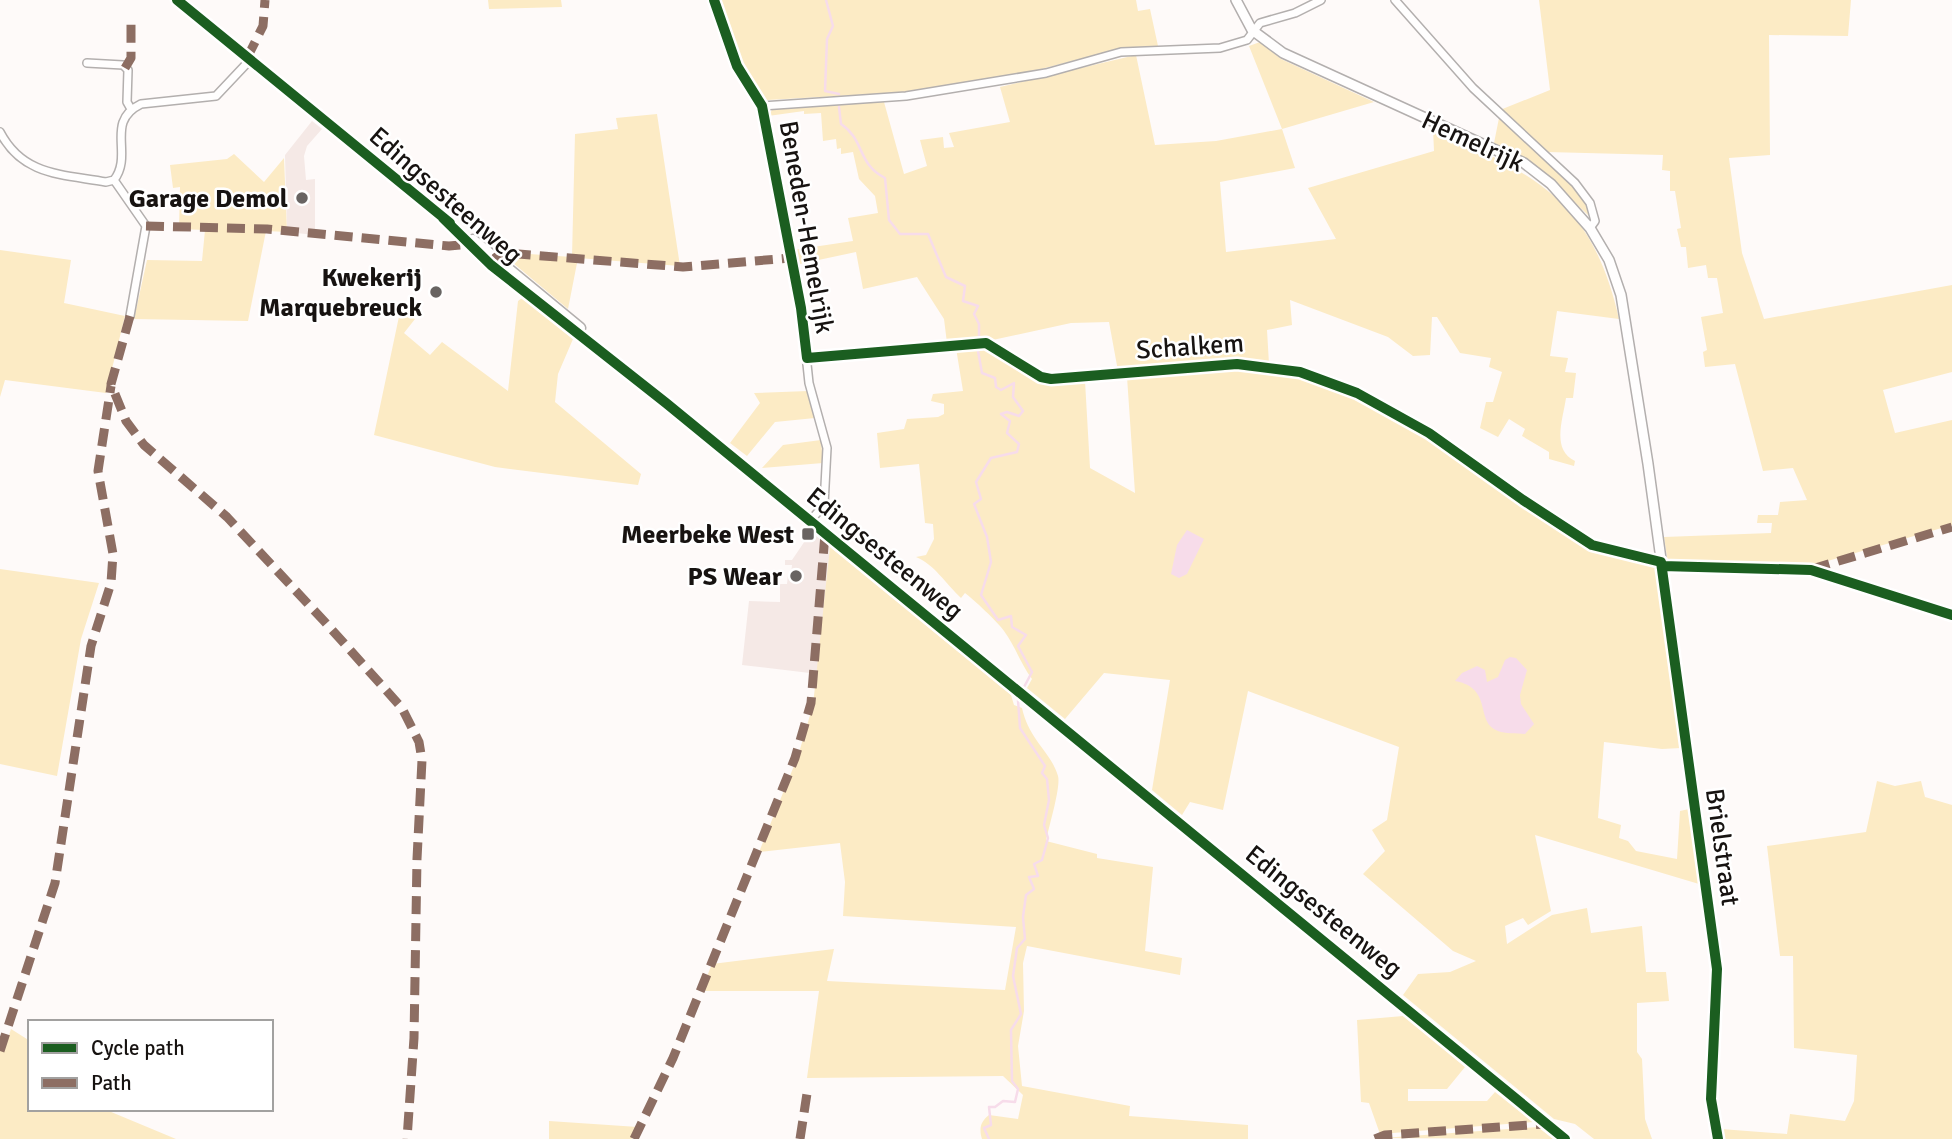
<svg xmlns="http://www.w3.org/2000/svg" width="1952" height="1139" font-family="Signika,sans-serif">
  <style>
    .built { fill: #f5e9e6 }
    .green { fill: #fcebc5 }
    .water { fill: #f7dcea }
    .lines { fill: none; stroke-linecap: round; stroke-linejoin: round }
    .stream { stroke: #f7dcea; stroke-width: 2.5 }
    .minor-casing { stroke: #b3afae; stroke-width: 10 }
    .tertiary-casing { stroke: #b3afae; stroke-width: 12 }
    .secondary-casing { stroke: #b3afae; stroke-width: 13 }
    .minor { stroke: #fffefe; stroke-width: 7 }
    .tertiary { stroke: #fffefe; stroke-width: 9 }
    .secondary { stroke: #fffefe; stroke-width: 10 }
    .quiet { stroke: #8d6e63; stroke-width: 9; stroke-dasharray: 18 9; stroke-linecap: butt }
    .cycleway-casing { stroke: #fff; stroke-width: 15 }
    .cycleway { stroke: #1b5e20; stroke-width: 10 }
    .poi-dot { fill: #686462; stroke: #fff; stroke-width: 2.5 }
    .labels { text-anchor: middle; stroke-width: 5; stroke-linejoin: round; paint-order: stroke }
    .street-label { font-size: 26px; fill: #171311; stroke: #fff }
    .poi-label { font-size: 26px; font-weight: bold; fill: #171311; stroke: #fff; text-anchor: end }
  </style>
  <rect width="100%" height="100%" fill="#fefaf9"/>
  <path class="built" d="M312,121l10,8 -15,17 -3,10 2,24 9,-1v56l-28,-3 -2,-77z
    M811,532l19,15 -12,127 -76,-9 7,-64 31,1v-18h7l1,-9h3l1,-10h-7v-5h7z"/>
  <path class="green" d="M488,0h73l1,7 -73,2z
    M716,0h420l2,11 12,-2 8,37 -55,7 -85,22 -108,17 -143,8 -5,-1 -19,-29z
    M1539,0h312l-3,36 -79,-1 1,120 -41,3 13,95 22,66 188,-34v87l-69,18 12,43 57,-13v105l-145,42 -139,-4 -4,-26 107,-4 1,-10h-15l1,-8h20l2,-13 27,-2 -14,-32 -30,3 -28,-107 -30,3 -2,-15 4,-2 -6,-33 22,-4 -6,-35h-9l-2,-13 -18,3 -2,-21h-5l-4,-18 4,-1 -6,-37h-5v-20l-8,-1 1,-15 -116,-3 -47,-42 50,-20z
    M1260,42l21,17 93,43 -92,27 13,39 -75,14 6,70 110,-13 -28,-51 126,-37 -1,-22c103,46 159,71 186,190l-62,-8 -7,45 18,2 -3,14 11,1 -3,25h-7c-3,21 -15,52 9,63l-1,5 -25,-7v-7l-27,-16 3,-7 -16,-10 -11,18 -18,-9 6,-26h7l9,-30 -13,-5 2,-9 -31,-5 -23,-36h-5l-2,38 -17,1 -25,-19 -98,-37 2,25 -25,5 2,34 -30,-3 -121,10 -9,-49 -38,1 -83,18 -41,2 -3,-24 -27,-42 -54,12 -7,-37 -61,13 -2,-15 60,-9 -5,-23 30,-5 -3,-17 -16,-17 -6,-27 -12,2v-6l-4,1 -1,-10 -13,2 -2,-28 -17,1v-3l-36,5 6,-9 110,-5 20,72 23,-8 -7,-26 23,-3 1,11 10,-1 -5,-14 61,-11 -10,-35 136,-32 19,90 61,-4 66,-12 -33,-83z
    M657,114l23,152 -102,-8 -10,51 -68,-57 72,5 3,-123 43,-5 -2,-11z
    M1499,118c22,18 91,70 91,99l-49,-47 -47,-27z
    M234,154l30,28 20,-24 3,74 -21,-1 -18,90 -114,-2 13,-59 55,1 3,-31 -26,-1 1,-42 -7,1 -3,-23 57,-6z
    M0,250l71,10 -7,43 61,13 -19,77 -101,-13 -5,17z
    M522,298l51,41 -15,35 -3,28 86,72 -3,11 -143,-18 -121,-32 27,-128 14,12 -11,14 26,22 12,-13 66,49 10,-90z
    M970,346c30,3 43,28 70,36 14,4 30,1 45,-1l5,87 45,25 -8,-116c47,-4 97,-14 143,-7 127,20 210,121 319,177 20,10 45,13 67,18l25,183 -19,1 -58,-7 -6,76 23,7 -2,13 9,3 8,10 41,8 3,-48 9,-2 10,75 -164,-49 16,76 -23,14 -5,-7 -18,8 2,18 45,-29 35,-7 4,25 51,-7 4,46h20l3,29 -32,2v49l5,7 3,60 7,20h-58l-19,-15 -21,-5 -151,-124 15,-21 32,-2 26,-11 -23,-10 -90,-77 22,-23 -13,-21 15,-10 12,-73 -151,-56 -25,119 -33,-8 -8,13 -30,-25 18,-110 -66,-7 -39,46 -38,-31 5,-9c-11,-15 -17,-33 -28,-48 -5,-8 -32,-33 -39,-38l-4,5c-15,-14 -27,-34 -45,-41l10,-2 8,-16 -1,-15 -8,-1 -6,-59 -39,4 -3,-35 27,-4 3,-10 31,-2 6,-3v-10l-13,-3 2,-7 30,-3 -7,-43z
    M808,391l7,27 -40,4 -28,34 -17,-13 30,-40 -6,-10z
    M821,440l2,23 -61,5 21,-23z
    M830,547l181,148 3,10 8,3c7,32 29,44 36,68 3,11 -9,50 -12,65l51,13v4l56,9 -8,84 37,7 -2,17 -153,-29 -4,17 1,48 -6,35 4,40 108,20 -1,10 119,9v14h-266c-3,-10 -2,-17 7,-24l29,4 5,-24 -20,-19 -196,2 12,-87h-118l11,-27 122,-15 -7,32 178,9 11,-63 -173,-11 2,-34 -5,-39 -81,9 39,-96 15,-51z
    M0,569l99,14 -18,56 -24,137 -57,-12z
    M1877,781l18,5 26,-5 4,16 27,8v334h-229l-2,-10 66,5 3,-20 55,7 9,-20 3,-46 -63,-7 -1,-92h-13l-13,-110 99,-14z
    M1403,1016l62,51 -18,22h-39v12h79l8,-9 38,30 -153,12 -11,-31 -8,-1 -4,-82z
    M11,1029l19,12v68h74l72,30h-176v-97l6,3z
    M549,1121l89,6 -6,12h-83z
    M1538,1127l15,12 -171,-1z"/>
  <path class="water" d="M1187,530l17,9 -17,35 -8,4 -8,-4 6,-29z
    M1510,657l6,1 11,12 -7,25 1,9 13,20 -9,10c-8,-1 -20,0 -27,-3 -24,-9 -4,-43 -43,-50l7,-8 15,-7 8,4 2,12 11,-5 7,-17z"/>
  <g class="lines">
    <path class="stream" d="M826,0l7,26 -6,13 -2,52 14,3
      M839,107l2,17c24,16 16,40 44,54l4,42 11,14h28l18,43 19,9 -2,15 15,5 -4,8 5,10v13
      M978,351l4,22 13,5 1,9 5,3 13,-7 -1,14 10,14 -4,5 -12,-4 -6,2 9,7 -3,12 12,11 -2,8 -26,6 -15,24 5,17 -7,5 13,33 4,25 -10,33 17,25 13,-4 1,11 14,8 -8,11 14,26 -8,15
      M989,1139l-5,-11 7,-3 -2,-18h6l8,-6 12,1 3,-13 -6,-8 -1,-51 10,-16 -8,-38 4,-28 8,-9 -2,-22 3,-22 8,-6 -5,-12 9,-1 -4,-12 8,-4 6,-22 -4,-13 5,-25 -2,-21 -5,-6 3,-7 -25,-38 -2,-28"/>
    <g class="minor-casing">
      <path id="minor" d="M714,0l23,66 25,40 39,202 8,75 18,65 -3,57 -14,16
        M1395,0l78,88 102,95 15,20 5,18 -5,7
        M87,63l36,2 5,5 -1,32 4,7
        M762,106l144,-10 140,-23 75,-21 99,-4 27,-8 13,-17 35,-10 26,-13
        M0,132c23,44 62,42 106,50l8,-2c20,-26 -10,-58 27,-76l75,-8 34,-36
        M114,180l32,46 -16,90
        M807,358l179,-15 55,34 10,2 186,-15 63,8 57,21 72,40 94,67 69,45 69,17"/>
    </g>
    <g class="tertiary-casing">
      <path id="tertiary" d="M1236,0l16,30 31,23 241,110 27,21 39,44 19,32 12,35 27,169 69,505 -6,130 7,40"/>
    </g>
    <g class="secondary-casing">
      <path id="secondary" d="M177,0l270,221
        M443,218l48,47 175,138 899,736
        M473,240l107,88"/>
    </g>
    <use href="#minor" class="minor"/>
    <use href="#tertiary" class="tertiary"/>
    <use href="#secondary" class="secondary"/>
    <path class="quiet" d="M247,58l16,-32 2,-26
      M125,68l6,-10v-35l-3,-2
      M146,226l121,3 182,17 21,-2
      M491,265l5,-8 9,-4 178,14 107,-9
      M130,316l-19,68 15,37 18,24 83,72 97,104 78,87 17,34 3,18 -5,99 -3,179 -7,101
      M1812,569l140,-42
      M0,1051l55,-168 36,-237 20,-63 2,-29 -15,-83 13,-85
      M634,1139l39,-81 122,-300 16,-55 14,-169
      M800,1139l8,-52
      M1375,1139l10,-4 160,-11"/>
    <g class="cycleway-casing">
      <path id="cycleway" d="M177,0l273,223
        M714,0l23,66 25,40 39,202 6,50 179,-15 55,34 10,2 186,-15 63,8 57,21 72,40 94,67 69,45 69,17 56,407 -6,130 7,40
        M443,218l48,47 175,138 899,736
        M1662,566l149,4 141,45"/>
    </g>
    <use href="#cycleway" class="cycleway"/>
  </g>
  <g class="poi-dot">
    <circle cx="302" cy="198" r="7"/>
    <circle cx="436" cy="292" r="7"/>
    <rect x="801" y="527" width="14" height="14" rx="3.5"/>
    <circle cx="796" cy="576" r="7"/>
  </g>
  <g class="labels">
    <g class="street-label">
      <text transform="translate(1473 141) rotate(25)" y="9">Hemelrijk</text>
      <text transform="translate(446 195) rotate(41)" y="9">Edingsesteenweg</text>
      <text transform="translate(807 227) rotate(80)" y="9">Beneden-Hemelrijk</text>
      <text transform="translate(1190 346) rotate(-4)" y="9">Schalkem</text>
      <text transform="translate(885 553) rotate(39)" y="9">Edingsesteenweg</text>
      <text transform="translate(1723 847) rotate(82)" y="9">Brielstraat</text>
      <text transform="translate(1324 911) rotate(39)" y="9">Edingsesteenweg</text>
    </g>
    <g class="poi-label">
      <text x="288" y="207">Garage Demol</text>
      <text x="422" y="286">Kwekerij<tspan x="422" dy="30">Marquebreuck</tspan></text>
      <text x="794" y="543">Meerbeke West</text>
      <text x="782" y="585">PS Wear</text>
    </g>
  </g>
  <rect x="28" y="1020" width="245" height="91" fill="#ffffff" stroke="#a2a1a0" stroke-width="2"/>
  <rect x="42" y="1043" width="35" height="10" fill="#1b5e20" stroke="#a2a1a0" stroke-width="2"/>
  <text x="91" y="1055" font-size="21" fill="#171311">Cycle path</text>
  <rect x="42" y="1078" width="35" height="10" fill="#8d6e63" stroke="#a2a1a0" stroke-width="2"/>
  <text x="91" y="1090" font-size="21" fill="#171311">Path</text>
</svg>
